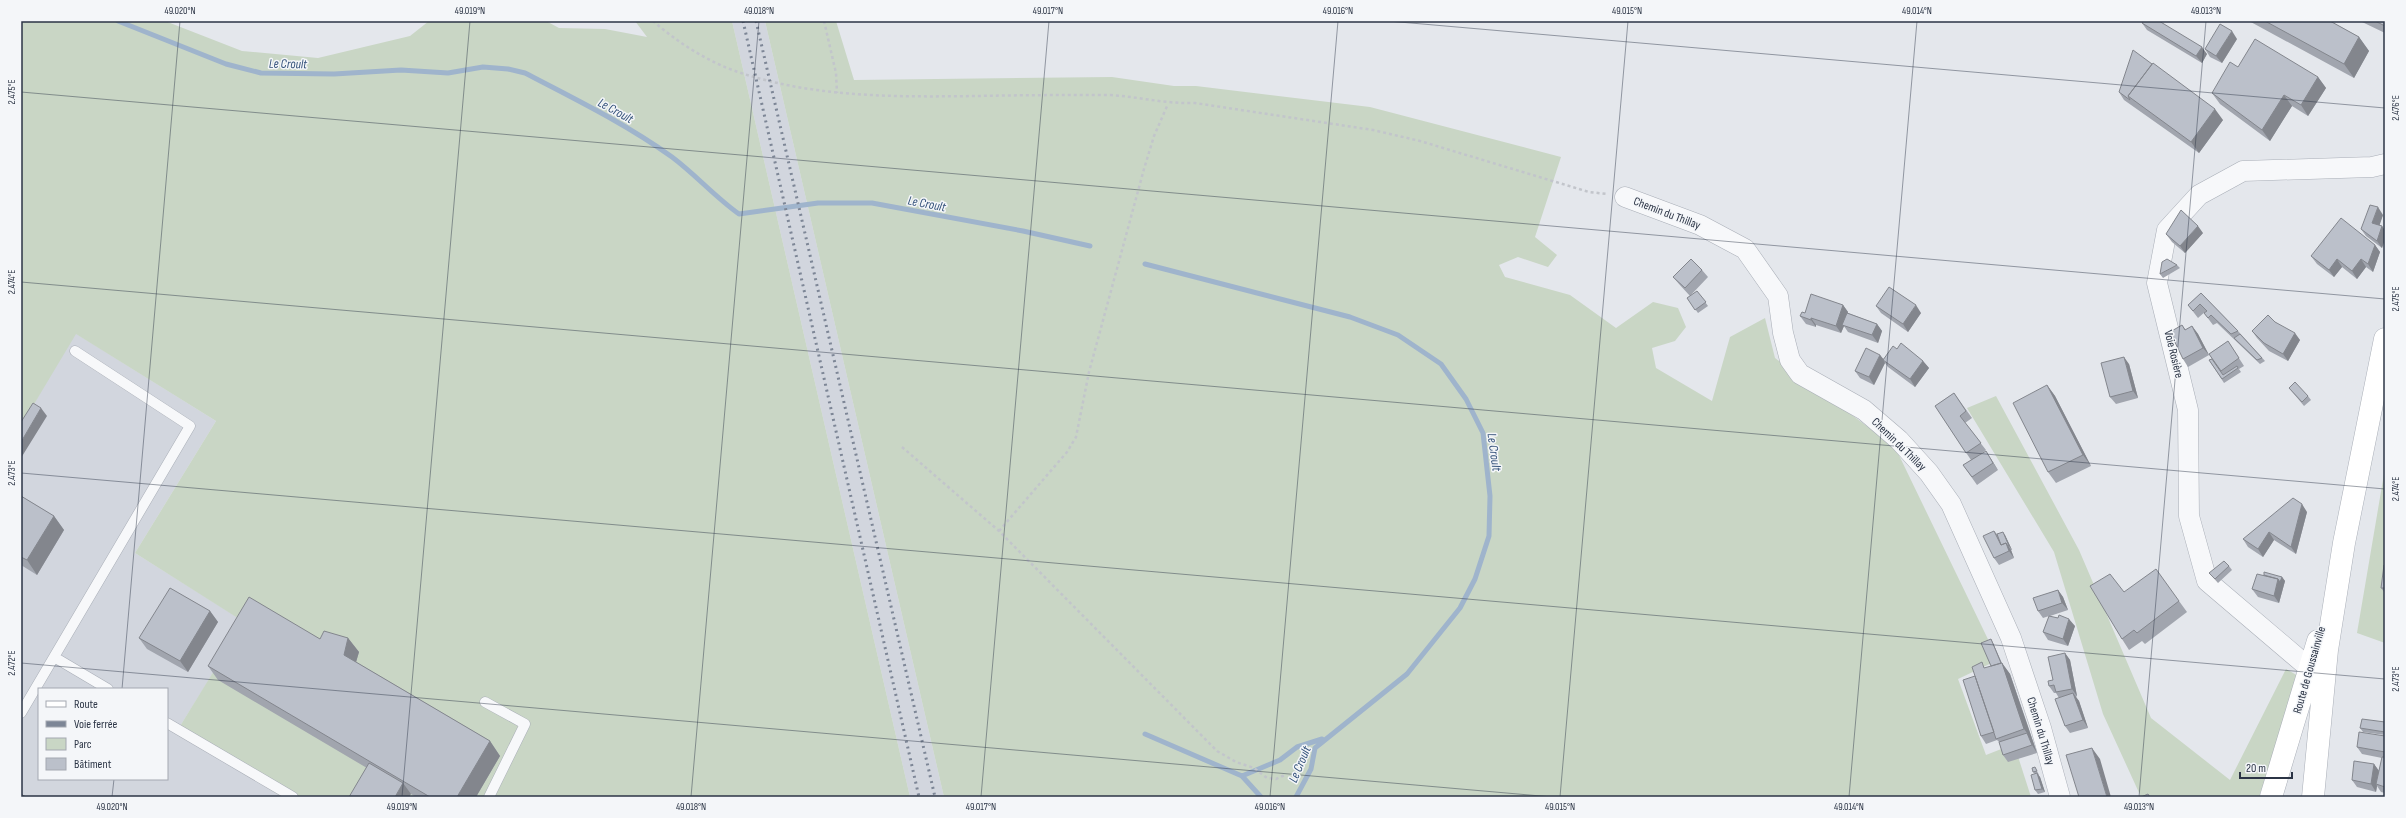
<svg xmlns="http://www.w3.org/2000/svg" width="2406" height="818" font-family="'Sofia Sans Condensed',sans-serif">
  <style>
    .built { fill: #d2d6de; fill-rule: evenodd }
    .green { fill: #c9d6c5 }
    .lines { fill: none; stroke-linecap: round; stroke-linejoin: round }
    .stream { stroke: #9fb4cc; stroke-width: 5 }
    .lane-casing { stroke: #a9aeb7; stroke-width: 11 }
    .street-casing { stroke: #a9aeb7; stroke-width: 21 }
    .secondary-casing { stroke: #a9aeb7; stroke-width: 23 }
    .path { stroke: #c2c5cb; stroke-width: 2.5; stroke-dasharray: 3 3; stroke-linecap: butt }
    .lane { stroke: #f7f8fa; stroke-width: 10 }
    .street { stroke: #f7f8fa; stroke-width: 20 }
    .secondary { stroke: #fff; stroke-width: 22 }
    .rail { stroke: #7d8696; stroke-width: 3; stroke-dasharray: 2 4; stroke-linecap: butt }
    .wall { fill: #a1a5ae }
    .shaded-wall { fill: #83868d }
    .building { fill: #bbc0ca; stroke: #83868d }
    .ticks { fill: none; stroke: #2b3445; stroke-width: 1; stroke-opacity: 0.45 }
    .labels { text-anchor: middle; stroke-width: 3; stroke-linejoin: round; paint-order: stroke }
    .street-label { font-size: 12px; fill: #2b3445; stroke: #f4f6f9 }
    .water-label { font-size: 13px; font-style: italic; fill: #34527a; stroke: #f4f6f9 }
    .neatline { fill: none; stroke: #2b3445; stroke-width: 1.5 }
    .ticks-label { font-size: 10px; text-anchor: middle; fill: #2b3445 }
  </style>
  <rect width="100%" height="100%" fill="#e4e7ec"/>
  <path class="built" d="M732,21h33l179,776h-34z
    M75,333l141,88 -81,132 110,69 -68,109 105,66h-261v-371zM39,689h128v90h-128z"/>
  <path class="green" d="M21,21h144l77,30 76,7 92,-22 19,-15h117l13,7 46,1 42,8 -12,-16h97l178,776h-628l-105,-66 67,-109 -109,-69 81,-132 -140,-87 -55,92z
    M765,21h71l18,59 258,-3 62,9h22l174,21 191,50 -26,80 22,18 -9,12 -30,-10 -19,8 6,12 65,18 46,33 37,-26 25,6 8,19 -11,14 -23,7 4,20 56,33 18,-64 35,-19 10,40 120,89 103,213 -40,19 28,76 28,-11 17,53h-1087z
    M1996,396l83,154 72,168 79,62 56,-111 14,8 -41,120h-118l-38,-83 -49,-162 -87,-144z
    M2385,468v175l-28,-10z"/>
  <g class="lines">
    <path class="stream" d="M118,21l108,43 35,9 73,1 67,-4 47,3 35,-6 25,2 17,4c50,26 101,51 147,84 24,18 43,40 67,57l79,-11h54l151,28 67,15
      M1145,264l205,53 48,18 43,29 25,35 17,34 7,63 -1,40 -14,43 -15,29 -53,66 -92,74 -4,21 -15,28
      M1145,734l97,42 38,-16 17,-13 25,-8 -1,2
      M1242,776l19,21"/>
    <g class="lane-casing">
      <path id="lane" d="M54,657l54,32
        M485,702l40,22 -36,73
        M21,713l169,-287 -115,-75
        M167,723l126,74"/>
    </g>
    <g class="street-casing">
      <path id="street" d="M1625,197l75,28 45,24 33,47 5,37 7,27 10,14 64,36 35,30 30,33 22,31 60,134 30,90 19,69
        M2321,678l-114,-97 -18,-65 -1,-106 -31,-127 10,-53 32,-35 44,-24 129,-4 13,-3"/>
    </g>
    <g class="secondary-casing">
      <path id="secondary" d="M2271,797l47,-156
        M2313,797l14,-147 17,-107 41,-204"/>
    </g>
    <path class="path" d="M653,21c24,21 55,41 85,51 77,26 159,25 240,24 44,-1 88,-1 133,-1 29,2 54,9 84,8l178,27 47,11 169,51 18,2
      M824,21l12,52 1,20
      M902,447l97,84 218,220 19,11 18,6 13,10 9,1 9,-4
      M999,531l68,-79 9,-15 13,-65 55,-203 10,-33 14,-32"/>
    <use href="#lane" class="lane"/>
    <use href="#street" class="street"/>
    <use href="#secondary" class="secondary"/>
    <path class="rail" d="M743,21l176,776
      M756,21l179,776"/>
  </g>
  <path class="wall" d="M2249,21h81l29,16 10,14 -15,27z
    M2360,21h25v12z
    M2142,23l65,31 -5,9 -55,-33z
    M2237,39l-15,24 -12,-6 -5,-8z
    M2238,67l80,10 8,11 -18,28 -16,-10 -22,35 -50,-37 -8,-11z
    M2119,92l104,28 -24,33 -75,-53z
    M2383,215l-4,10 3,1 3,5v8l-3,9 -16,-12 -5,-7z
    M2203,233l-18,20 -13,-11 -6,-8z
    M2375,245l5,7 -7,20 -7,-5 -9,12 -15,-12 -8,10 -17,-13 -6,-8z
    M2177,265l3,3 -17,10 -3,-4z
    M1702,270l6,7 -18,19 -11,-12 -6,-7z
    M1697,291l11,15 -10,7 -11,-15z
    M2201,293l37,38 27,30 -5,3 -43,-41 -4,2 -9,-12 2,-2 -8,7 -10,-13z
    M1843,305l5,7v1l29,11 5,7 -4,12 -30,-11 -4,-6 -3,7 -25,-8v2l-10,-3 -6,-8 5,-3z
    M1876,306l45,7 -13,19 -27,-19z
    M2275,322l25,18 -12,21 -19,-10 -12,-13 -5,-7z
    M2182,325l4,5 6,-4 6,8 11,21 -21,12 -5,-8z
    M2228,341l16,25 -5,3 2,3 -17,11 -15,-23 3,-1 -3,-5z
    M1897,349l26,12 6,7 -14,19 -27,-20 -3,-4 -11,22 -14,-7 -5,-7 25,-16 3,4z
    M2129,364l9,34 -22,6 -6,-7z
    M2047,385l8,11 36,70 -35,17 -8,-11z
    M2289,388l19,8 3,4 -7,6z
    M1954,393l18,25 -7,5 21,27 -9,7 14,2 7,11 -21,15 -14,-20 8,-5 -36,-54z
    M21,496l33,20 10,14 -27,45 -16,-10z
    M2307,512l-11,42 -22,-14 -11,17 -15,-10 -5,-8z
    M1994,531l3,3 8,1 7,15h-1l3,8 -15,7 -5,-7z
    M2385,565v28l-4,-5z
    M2229,566l3,4 -14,13 -9,-10z
    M2264,575l18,2 3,4 -6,22 -21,-6 -6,-8z
    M2058,590l5,7 5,13 -18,6 25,10 -7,20 -20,-6 -5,-8 6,-16 -6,2 -5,-7z
    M2124,592l55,9 8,11 -42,32 -3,-3 -13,9 -7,-11z
    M210,611l8,11 -30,50 -41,-23 -8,-11z
    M348,638l11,14 -3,10 134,79 10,15 -24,41h-60l-198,-117 -10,-14 112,-27z
    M1993,643l9,20 8,11 27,79 -29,9 -5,-7 -4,-13 -2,-2 -11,4 -5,-8 -6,-60 16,-10z
    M2065,653l5,7 7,36 -1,1 3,4 9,27 -18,5 -5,-7 -6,-28 -3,-5h-2l-5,-7 4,-6z
    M2385,722v13l-22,-3 -3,-4z
    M2385,736v57l-4,-1 -4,-6 -1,6 -19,-5 -5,-7 22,-16 5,7 3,-13 -20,-4 -5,-7z
    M2035,767l4,8h-1l2,2 5,15 -7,2 -3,-4v-16l-2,-2z"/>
  <path class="shaded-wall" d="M2232,31l5,8 -15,24 -6,-7z
    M2359,37l10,14 -15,27 -10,-14z
    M2202,47l5,7 -5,9 -6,-7z
    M2318,77l8,11 -18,28 -7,-11z
    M2284,95l8,11 -22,35 -8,-11z
    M2215,109l8,11 -24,33 -8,-11z
    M2378,207l5,8 -5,15 -6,-7z
    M2198,226l5,7 -18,20 -5,-7z
    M2382,226l3,5v8l-3,9 -5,-7z
    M2375,245l5,7 -7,20 -5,-8z
    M2337,259l5,8 -8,10 -5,-7z
    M2361,259l5,8 -9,12 -5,-8z
    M1843,305l5,7 -4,13h-2l2,1 -3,7 -5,-7z
    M1916,305l5,8 -13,19 -5,-8z
    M1811,318l5,7v2l-5,-7z
    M1877,324l5,7 -4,12 -6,-8z
    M2192,326l6,8 11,21 -6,-7z
    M2295,333l5,7 -12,21 -5,-7z
    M1880,355l5,6 -2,-1 2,3 -11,22 -5,-8z
    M2124,357l5,7 9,34 -5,-7z
    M1923,361l6,7 -14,19 -5,-8z
    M2047,385l8,11 36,70 -8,-11z
    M41,408l6,8 -26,42v-8l1,-1 -1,-1v-6z
    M1986,451l5,8 7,11 -5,-7z
    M2302,504l5,8 -11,42 -5,-7z
    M54,516l10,14 -27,45 -10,-15z
    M2003,532l2,3 7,15 -3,-4z
    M2269,532l5,8 -11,17 -5,-8z
    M2006,543l5,7 3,8 -5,-7z
    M2282,577l3,4 -6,22 -5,-7 4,-17z
    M2058,590l5,7 5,13 -6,-7z
    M210,611l8,11 -30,50 -8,-11z
    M2069,619l6,7 -7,20 -5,-7z
    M348,638l11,14 -5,17 -10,-14z
    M1991,639l2,4 9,22v-2l8,11 27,79 -5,-8 -5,-12 -3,-4z
    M2065,653l5,7 7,36 -5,-7z
    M2073,693l6,8 9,27 -5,-8z
    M490,741l10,15 -24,41h-19z
    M2092,748l8,11 11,38h-4z
    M2374,764l5,7 -3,13 1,2 -1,6 -5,-8z
    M2037,773l3,4 5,15 -3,-3z
    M403,783l8,11 -2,3h-14z"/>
  <path class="building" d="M2143,21h16l43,26 -6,9 -54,-33z
    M2265,21h65l29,16 -15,27z
    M2375,21h10v5z
    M2220,24l12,7 -16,25 -11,-7z
    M2255,39l63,38 -17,28 -17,-10 -22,35 -50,-37 18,-31 8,5z
    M2133,50l19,14 -24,32 2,4 -11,-8z
    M2153,63l62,46 -24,33 -63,-46z
    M2370,205l8,2 -6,16 10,3 -5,15 -16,-12z
    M2181,210l17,16 -18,20 -14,-12z
    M2341,218l34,27 -7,19 -7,-5 -9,12 -15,-12 -8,11 -18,-14z
    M1691,259l11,11 -17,18 -12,-11z
    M2167,259l10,6 -17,9 2,-12z
    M1889,287l27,18 -13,19 -27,-18z
    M1697,291l9,11 -11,8 -8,-12z
    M2201,293l37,38 -7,3 -20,-19 -3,3 -4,-5 3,-2 -7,-7 -7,7 -5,-6z
    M1811,294l32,11 -7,21 -25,-8v2l-11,-4 2,-4 3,1z
    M1847,313l30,11 -5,11 -30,-10z
    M2268,315l7,7 20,11 -12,21 -19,-11 -12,-12z
    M2182,325l3,5 7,-4 11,22 -20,11 -13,-27z
    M2240,334l22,24 -5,2 -23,-22z
    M2228,341l11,17 -18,13 -12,-17z
    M1901,343l22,18 -13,18 -27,-19 10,-14 4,3z
    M1866,348l14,7 -11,22 -14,-6z
    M2124,357l9,34 -23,6 -9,-34z
    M2212,359l11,16 14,-9 1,2 -16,11 -13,-19z
    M2295,382l13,14 -6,6 -13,-14z
    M2047,385l36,70 -35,17 -35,-69z
    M1954,393l12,18 -6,5 21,27 -15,10 -31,-47z
    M33,403l8,5 -20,34v-20z
    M1986,451l7,12 -21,14 -9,-12z
    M21,496l33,20 -27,44 -6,-3z
    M2293,498l9,6 -11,43 -22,-15 -11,17 -15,-10z
    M1994,531l7,14 5,-2 3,8 -15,7 -11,-22z
    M2003,532l6,14h-1l-2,-3 -5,2 -4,-11z
    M2224,561l5,5 -14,13 -6,-6z
    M2384,565h1v23h-4z
    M2156,569l23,32 -42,32 -3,-3 -12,9 -32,-53 20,-12 14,18z
    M2264,572l18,5 -2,5 -2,-3 -14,-4z
    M2257,574l21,5 -4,17 -22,-7z
    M170,588l40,23 -30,50 -41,-23z
    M2058,590l4,13 -24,8 -5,-13z
    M249,597l71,42 4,-8 24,7 -4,17 146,86 -33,56h-27l-222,-131z
    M2059,615l10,4 -6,20 -20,-7 6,-16 9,2z
    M1991,639l10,24 -10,3 -10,-23z
    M2065,653l7,36 -16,3 -2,-7 -5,1 -1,-5 5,-1 -5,-23z
    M1982,662l2,6 18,-5 22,66 -28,10 -24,-72z
    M1975,676l19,56 -13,4 -18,-56z
    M2073,693l10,27 -18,6 -10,-27z
    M2362,719l23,3v10l-25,-4z
    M2359,732l26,4v16l-28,-5z
    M2027,733l5,12 -29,10 -4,-13z
    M2092,748l15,49h-28l-13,-42z
    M2382,757h3v30l-9,-3z
    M2354,761l20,3 -3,20 -19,-4z
    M369,763l34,20 -8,14h-46z
    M2035,767l2,4 -4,1 -1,-4z
    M2037,773l5,16 -7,1 -4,-15z
    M21,794l5,3h-5z
    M2148,794l2,3h-9z"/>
  <path class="ticks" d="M1388,21l997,87M21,92l2364,207M21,282l2364,207M21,473l2364,206M21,663l1531,134M122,689l58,-668M112,797l2,-18M402,797l68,-776M691,797l68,-776M981,797l68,-776M1270,797l68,-776M1560,797l68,-776M1849,797l68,-776M2139,797l67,-776"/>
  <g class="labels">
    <g class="street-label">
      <text transform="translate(1667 213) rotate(21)" y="4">Chemin du Thillay</text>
      <text transform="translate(2174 354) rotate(76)" y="4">Voie Rosière</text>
      <text transform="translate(1899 444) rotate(44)" y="4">Chemin du Thillay</text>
      <text transform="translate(2309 670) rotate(-74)" y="4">Route de Goussainville</text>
      <text transform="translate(2041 731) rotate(73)" y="4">Chemin du Thillay</text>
    </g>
    <g class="water-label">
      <text transform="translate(288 63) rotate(1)" y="5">Le Croult</text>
      <text transform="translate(616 110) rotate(29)" y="5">Le Croult</text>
      <text transform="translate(927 203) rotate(11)" y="5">Le Croult</text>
      <text transform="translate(1495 452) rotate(82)" y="5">Le Croult</text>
      <text transform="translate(1299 764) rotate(-67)" y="5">Le Croult</text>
    </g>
  </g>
  <rect width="2406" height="818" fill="none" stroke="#f4f6f9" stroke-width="44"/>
  <rect x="38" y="688" width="130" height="92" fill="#f4f6f9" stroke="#a4a8b1"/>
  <rect x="46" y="701" width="20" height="6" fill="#ffffff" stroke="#a4a8b1"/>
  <text x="74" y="708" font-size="12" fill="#2b3445">Route</text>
  <rect x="46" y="721" width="20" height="6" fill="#7d8696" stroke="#a4a8b1"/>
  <text x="74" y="728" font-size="12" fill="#2b3445">Voie ferrée</text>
  <rect x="46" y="738" width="20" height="12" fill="#c9d6c5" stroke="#a4a8b1"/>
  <text x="74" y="748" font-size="12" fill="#2b3445">Parc</text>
  <rect x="46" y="758" width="20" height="12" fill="#bbc0ca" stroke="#a4a8b1"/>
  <text x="74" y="768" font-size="12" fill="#2b3445">Bâtiment</text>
  <path d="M2240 772v6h52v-6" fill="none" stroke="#2b3445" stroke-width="2"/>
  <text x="2246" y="772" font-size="12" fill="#2b3445" stroke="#f4f6f9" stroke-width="3" paint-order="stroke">20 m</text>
  <rect x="22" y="22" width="2362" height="774" class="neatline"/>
  <g class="ticks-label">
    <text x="180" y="14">49.020°N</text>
    <text x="470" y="14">49.019°N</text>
    <text x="759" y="14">49.018°N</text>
    <text x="1048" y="14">49.017°N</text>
    <text x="1338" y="14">49.016°N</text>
    <text x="1627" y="14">49.015°N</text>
    <text x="1917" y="14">49.014°N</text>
    <text x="2206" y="14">49.013°N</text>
    <text transform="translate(11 92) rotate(-90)" y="4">2.475°E</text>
    <text transform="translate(2395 108) rotate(-90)" y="4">2.476°E</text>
    <text transform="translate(11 282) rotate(-90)" y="4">2.474°E</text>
    <text transform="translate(2395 299) rotate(-90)" y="4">2.475°E</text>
    <text transform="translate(11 473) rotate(-90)" y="4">2.473°E</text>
    <text transform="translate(2395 489) rotate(-90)" y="4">2.474°E</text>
    <text transform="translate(11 663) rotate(-90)" y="4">2.472°E</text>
    <text transform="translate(2395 679) rotate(-90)" y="4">2.473°E</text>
    <text x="112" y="810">49.020°N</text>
    <text x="402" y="810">49.019°N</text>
    <text x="691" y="810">49.018°N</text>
    <text x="981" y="810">49.017°N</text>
    <text x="1270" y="810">49.016°N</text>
    <text x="1560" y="810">49.015°N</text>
    <text x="1849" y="810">49.014°N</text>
    <text x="2139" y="810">49.013°N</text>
  </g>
</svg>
